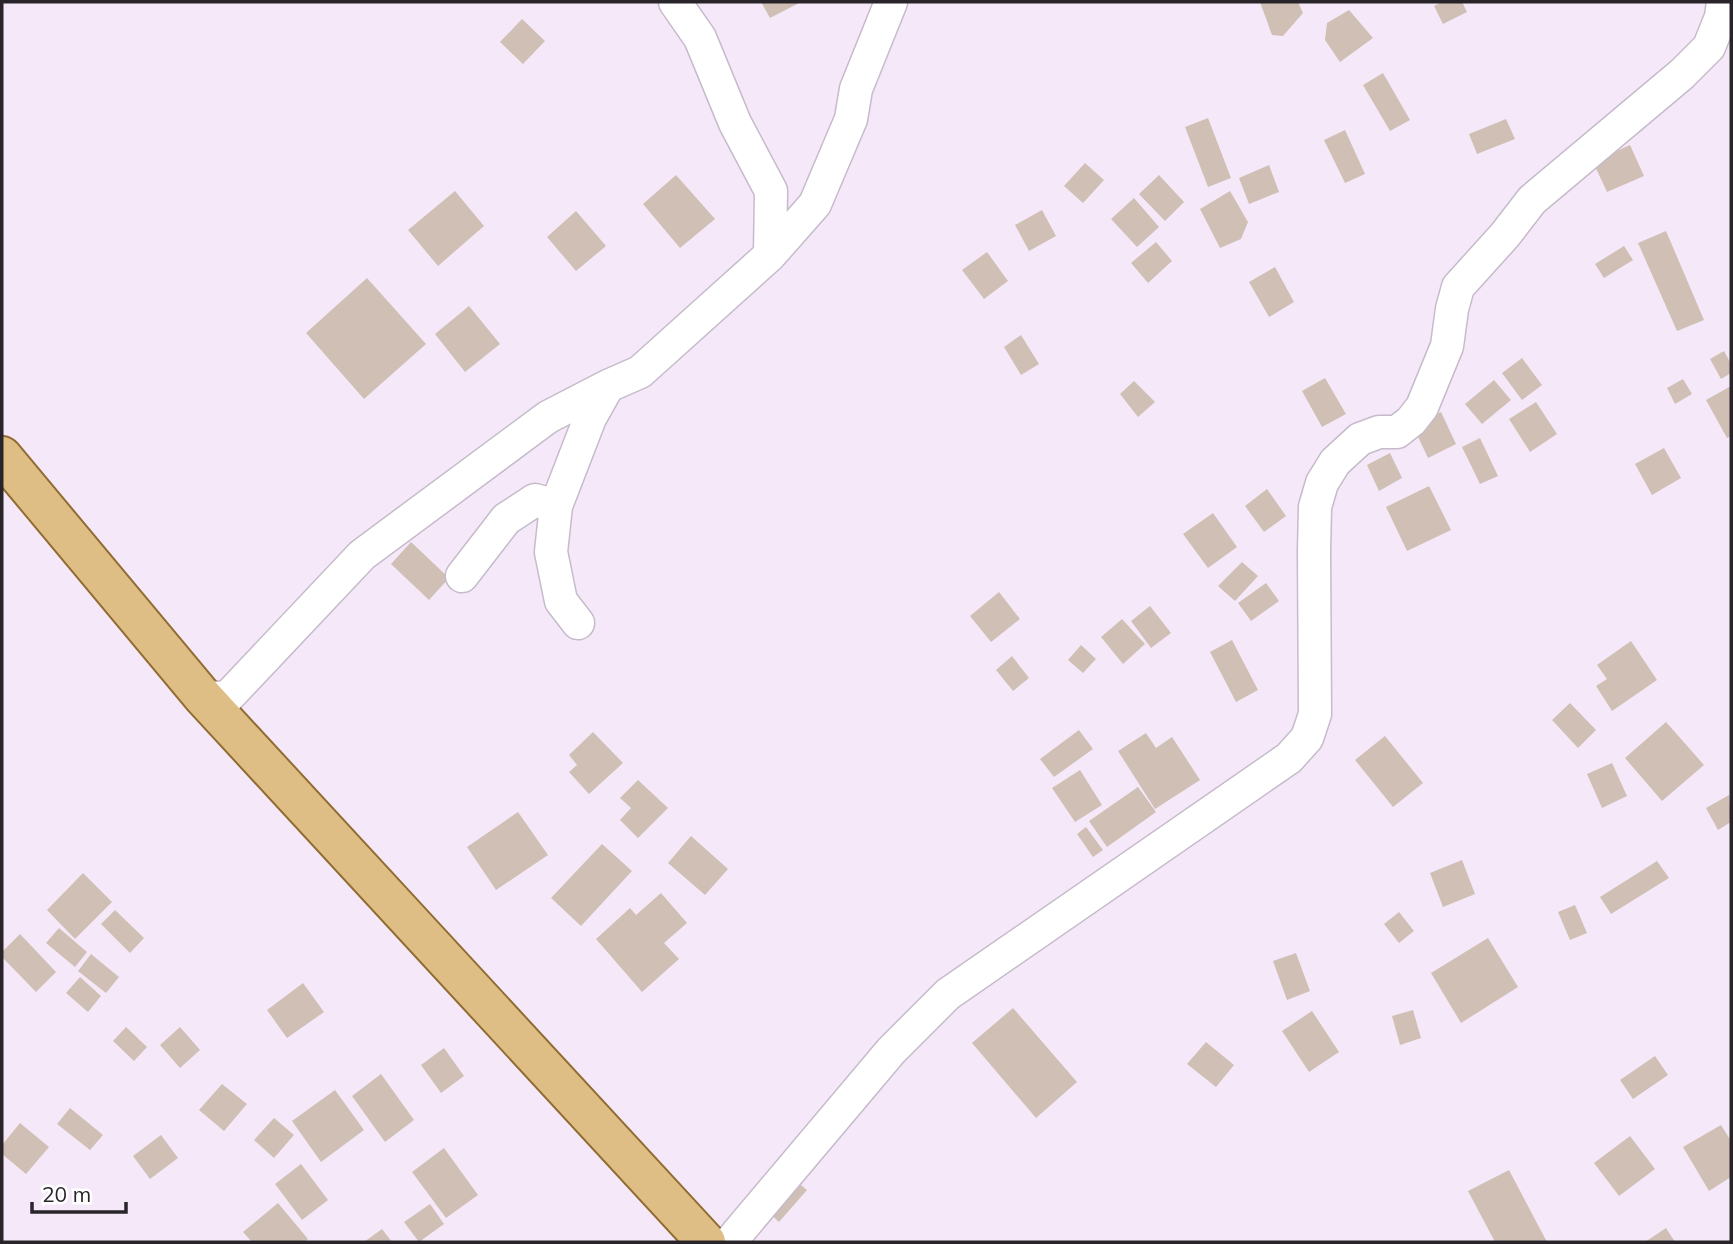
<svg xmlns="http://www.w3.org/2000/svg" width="1733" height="1244" font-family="Mulish,sans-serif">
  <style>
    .building { fill: #d0bfb4 }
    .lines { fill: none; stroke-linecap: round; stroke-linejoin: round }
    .minor-casing { stroke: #c6bbca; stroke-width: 35 }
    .major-casing { stroke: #916c31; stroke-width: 42 }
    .minor { stroke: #fff; stroke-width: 32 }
    .major { stroke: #dfbe86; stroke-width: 38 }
  </style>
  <rect width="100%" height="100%" fill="#f5e9f9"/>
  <path class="building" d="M761,2h40l-31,16z
    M1260,2h38l5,11 -20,23 -11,-1z
    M1442,2h20l5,10 -24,12 -9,-18z
    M1349,10l24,28 -33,24 -15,-22 2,-17z
    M522,19l23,22 -22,23 -23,-22z
    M1383,73l27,47 -20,11 -27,-46z
    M1208,118l23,60 -23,9 -23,-60z
    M1506,119l9,20 -38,15 -8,-20z
    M1345,130l20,44 -20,9 -21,-43z
    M1630,145l14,31 -37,16 -14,-30z
    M1085,163l19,17 -21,23 -19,-17z
    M1269,165l10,27 -30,12 -10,-26z
    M676,175l39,44 -35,29 -37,-44z
    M1159,175l25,27 -19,19 -26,-27z
    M455,191l29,35 -46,40 -30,-36z
    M1230,191l18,31 -7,17 -21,9 -20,-39z
    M1134,198l25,29 -22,20 -26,-28z
    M1042,210l14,26 -27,15 -14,-26z
    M576,211l30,35 -30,25 -29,-34z
    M1666,231l38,89 -27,11 -39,-88z
    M1156,242l16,19 -24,22 -17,-20z
    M1624,246l9,14 -29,18 -9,-14z
    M987,252l21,29 -24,18 -22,-29z
    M1275,267l19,35 -25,15 -20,-35z
    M367,278l59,66 -62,55 -58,-66z
    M469,306l31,38 -35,28 -30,-38z
    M1021,335l18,29 -18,11 -17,-28z
    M1724,351l7,13v9l-10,6 -11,-20z
    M1522,358l20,27 -20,15 -20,-27z
    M1325,378l21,36 -24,13 -20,-36z
    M1683,379l9,15 -17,10 -8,-16z
    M1494,380l17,20 -29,24 -17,-20z
    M1134,381l21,21 -17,15 -18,-23z
    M1731,386v50l-4,2 -21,-38z
    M1536,402l21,32 -27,18 -21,-33z
    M1441,412l15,32 -28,14 -15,-32z
    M1480,438l18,38 -18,8 -18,-37z
    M1664,448l17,30 -29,17 -17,-31z
    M1390,453l12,25 -23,13 -12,-26z
    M1429,486l22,44 -44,21 -21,-44z
    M1267,489l19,27 -22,16 -19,-26z
    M1213,513l24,34 -29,21 -25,-34z
    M411,542l38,36 -20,22 -38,-36z
    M1242,562l16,14 -23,25 -17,-15z
    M1266,583l13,18 -28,20 -13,-18z
    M999,592l21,27 -29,23 -21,-26z
    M1150,606l21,27 -20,15 -20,-27z
    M1122,619l23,25 -22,20 -22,-27z
    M1232,640l26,50 -22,12 -26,-50z
    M1631,641l26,39 -45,31 -16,-25 11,-7 -10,-14z
    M1081,645l15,14 -13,14 -15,-13z
    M1012,656l17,22 -16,13 -17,-21z
    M1570,703l26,27 -18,18 -26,-28z
    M1666,722l38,43 -42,36 -37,-43z
    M1079,730l14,19 -39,28 -14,-18z
    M593,732l30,31 -34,31 -20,-22 8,-7 -8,-10z
    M1146,733l10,15 16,-11 28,43 -45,29 -37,-58z
    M1385,736l38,47 -30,24 -38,-47z
    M1612,763l15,33 -25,12 -15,-34z
    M1080,770l22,35 -27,17 -23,-34z
    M638,780l30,28 -30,30 -18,-18 11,-12 -11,-10z
    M1138,787l18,25 -49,35 -18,-26z
    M1729,795l2,27 -13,8 -12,-22z
    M518,812l30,43 -52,35 -29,-43z
    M1086,827l17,23 -10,7 -16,-23z
    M691,836l37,33 -23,26 -37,-32z
    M602,844l30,27 -51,55 -30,-28z
    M1462,860l13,34 -32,13 -13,-34z
    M1657,861l12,17 -58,36 -11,-17z
    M83,873l29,29 -37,37 -28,-29z
    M661,893l26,30 -23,20 15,16 -37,33 -46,-53 34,-31 6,7z
    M1575,905l12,28 -17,7 -12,-28z
    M115,910l29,28 -14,15 -29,-29z
    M1399,912l15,19 -15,12 -15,-19z
    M59,928l28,24 -12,15 -29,-24z
    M20,934l36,38 -20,20 -34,-35v-5z
    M1488,938l30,49 -57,36 -30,-50z
    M1296,953l14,38 -23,9 -14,-39z
    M91,954l28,23 -13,16 -28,-22z
    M80,977l21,19 -13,16 -22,-19z
    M303,983l21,29 -37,26 -20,-28z
    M1013,1008l64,74 -41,36 -64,-75z
    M1413,1010l8,28 -21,7 -8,-29z
    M1312,1011l27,41 -30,20 -27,-41z
    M126,1027l21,20 -13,14 -21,-20z
    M180,1027l20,23 -20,18 -20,-23z
    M1206,1042l28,23 -18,22 -29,-23z
    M444,1048l20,28 -23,17 -20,-28z
    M1655,1056l13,19 -35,24 -13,-19z
    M381,1074l33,46 -29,22 -33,-46z
    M222,1084l25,20 -23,27 -25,-21z
    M335,1090l29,40 -43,32 -29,-41z
    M70,1108l33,27 -13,15 -33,-26z
    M274,1118l20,17 -20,23 -20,-18z
    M20,1123l29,24 -23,27 -24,-20v-9z
    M1721,1125l10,16v36l-22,14 -26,-44z
    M161,1135l17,23 -28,21 -17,-23z
    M1630,1136l25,33 -36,27 -25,-33z
    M444,1148l34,47 -32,23 -34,-46z
    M301,1164l27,36 -26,20 -27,-36z
    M1509,1170l38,72h-52l-27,-51z
    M791,1177l16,13 -28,32 -15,-14z
    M278,1203l30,36 -4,3h-52l-9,-10z
    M430,1204l14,20 -25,18 -15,-20z
    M1666,1228l9,14h-30z
    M382,1229l10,13h-28z"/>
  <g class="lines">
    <g class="minor-casing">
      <path id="minor" d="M675,2l25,36 35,85 36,68 -1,64
        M462,576l44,-57 29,-19 21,6
        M578,623l-17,-22 -10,-49 5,-46 34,-88 18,-32 32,-14 130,-117 45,-51 36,-85 5,-30 35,-87
        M203,697l24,1 135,-143 186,-138 60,-31
        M730,1242l161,-191 57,-57 341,-236 18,-20 8,-24 -1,-163 1,-44 7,-24 13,-21 25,-23 19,-7h18l14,-11 11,-14 25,-61 5,-37 6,-22 47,-52 27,-35 150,-126 27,-27 12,-30 2,-15"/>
    </g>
    <g class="major-casing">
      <path id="major" d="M2,456l201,241 503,545"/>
    </g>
    <use href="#minor" class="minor"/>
    <use href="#major" class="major"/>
  </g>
  <rect width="1733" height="1244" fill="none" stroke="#28242a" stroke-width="7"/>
  <path d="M32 1202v10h94v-10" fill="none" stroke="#28242a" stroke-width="3.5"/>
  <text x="42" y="1202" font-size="21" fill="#28242a" stroke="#ffffff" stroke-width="5" paint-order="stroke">20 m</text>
</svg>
